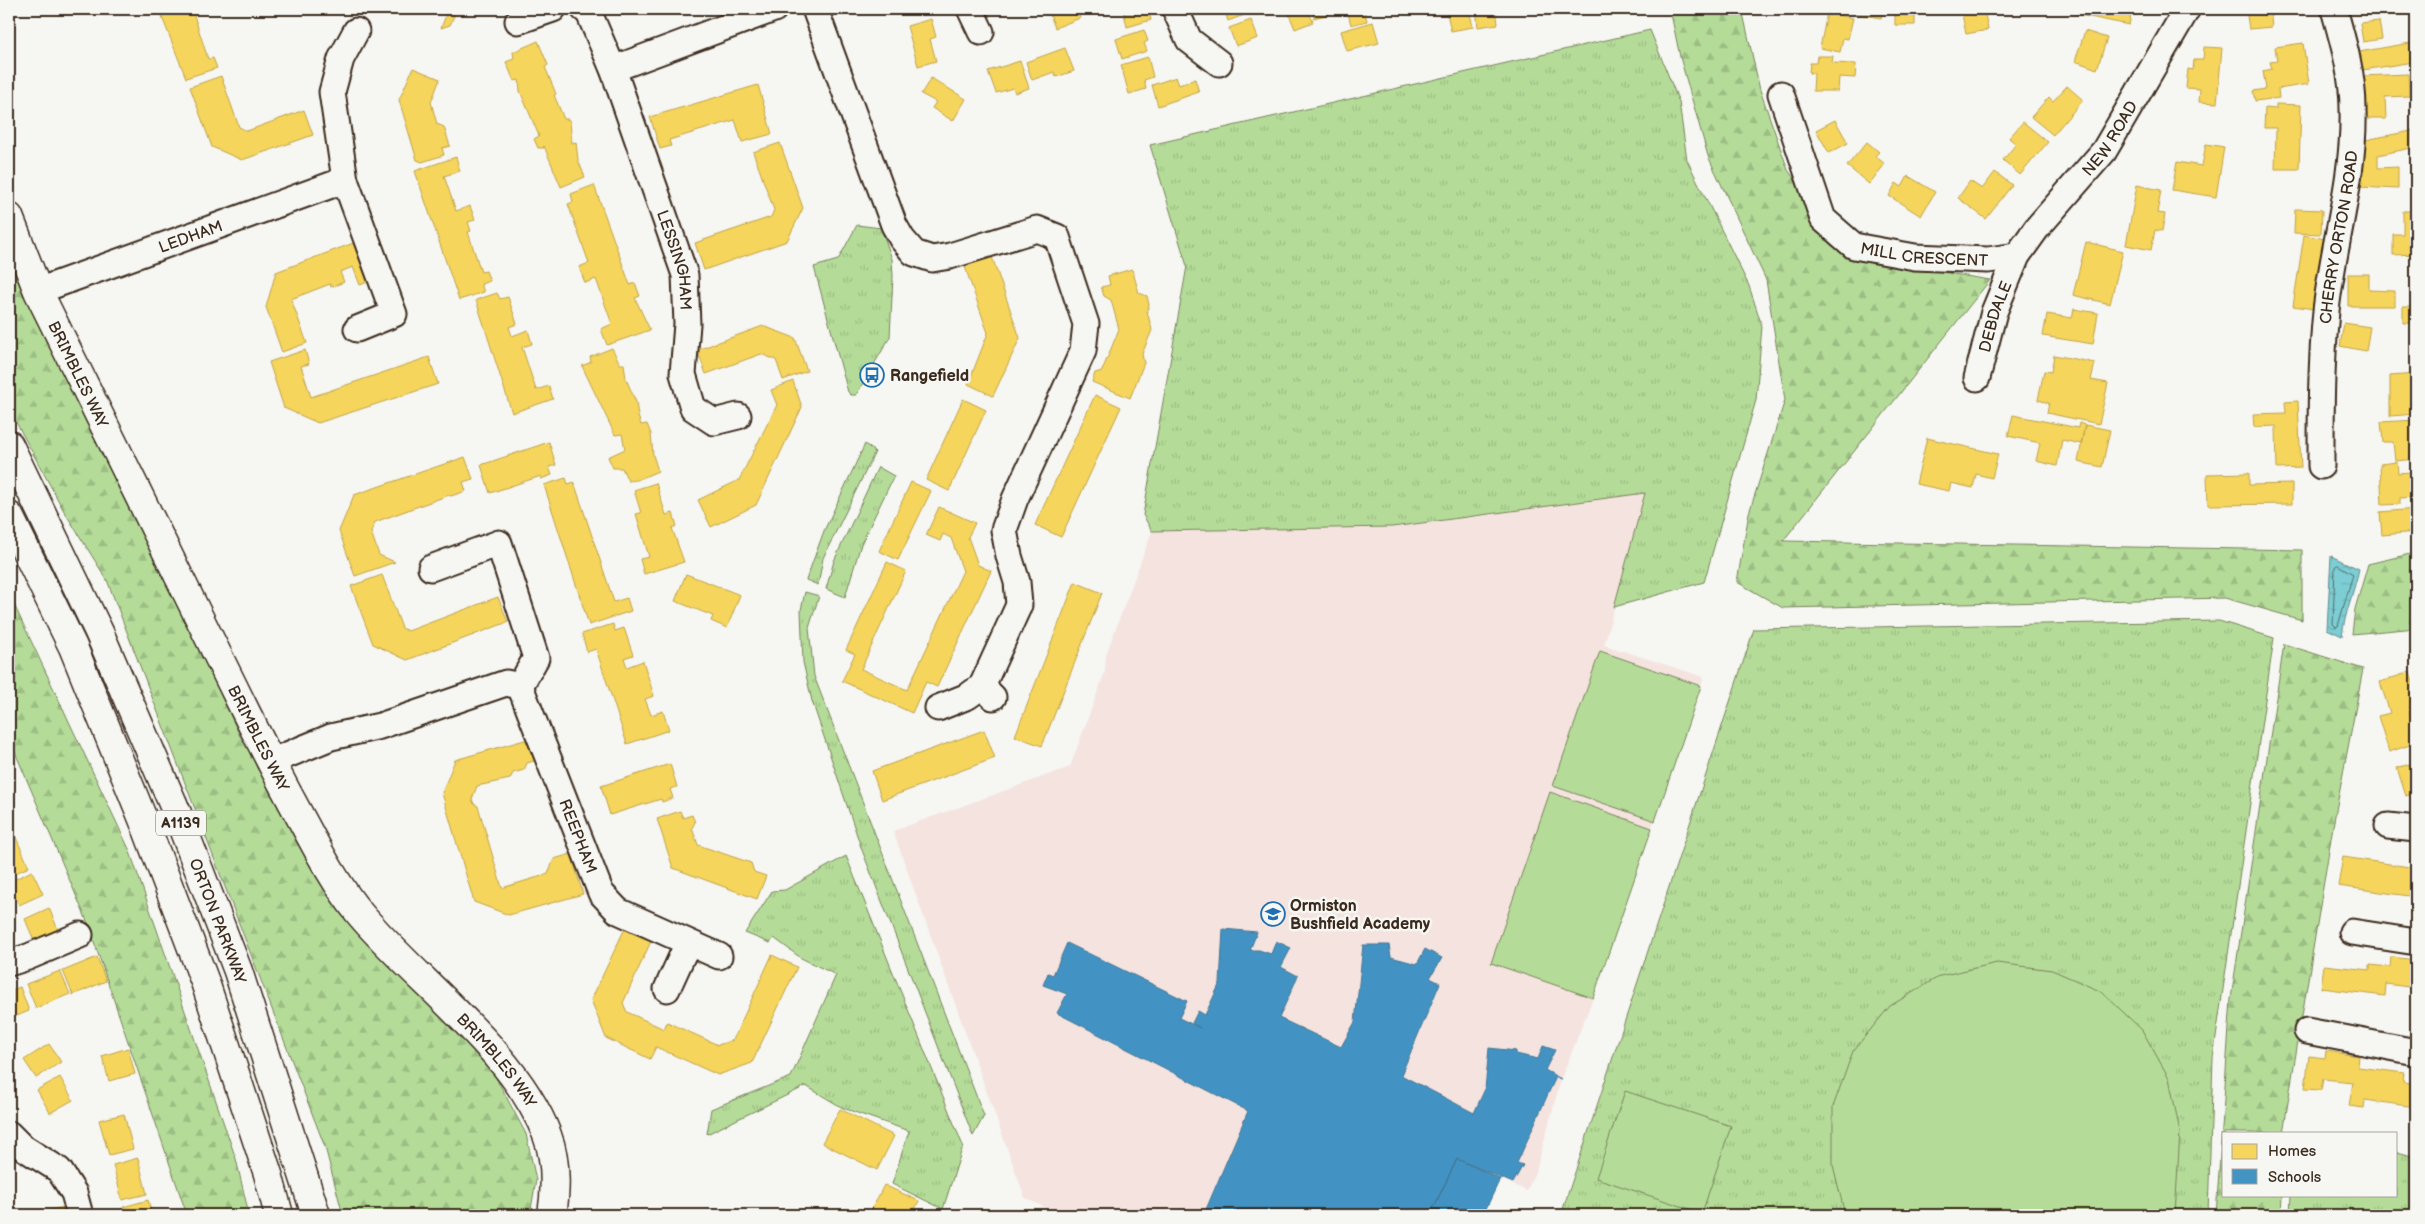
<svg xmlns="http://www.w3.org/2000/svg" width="2425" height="1224" font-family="'Balsamiq Sans',sans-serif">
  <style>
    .built { fill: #f5e3df }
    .grass { fill: url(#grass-tufts); stroke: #78835b }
    .forest { fill: url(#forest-firs); stroke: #78835b }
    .garden { fill: #b4dc98; stroke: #78835b }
    .water { fill: url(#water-ripples); stroke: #628c8b }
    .homes { fill: #f6d55c; stroke: #bea249 }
    .schools { fill: #4393c3; stroke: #417492 }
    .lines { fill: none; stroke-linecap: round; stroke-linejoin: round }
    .shore { stroke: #556b67; stroke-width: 1 }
    .street-casing { stroke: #3b2a1e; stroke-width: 29 }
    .secondary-casing { stroke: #3b2a1e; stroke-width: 31 }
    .primary-casing { stroke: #3b2a1e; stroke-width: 31 }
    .street { stroke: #f6f6f2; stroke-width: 25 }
    .secondary { stroke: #f6f6f2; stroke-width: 28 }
    .primary { stroke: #f6f6f2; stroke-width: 28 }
    .labels { text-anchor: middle; stroke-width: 5; stroke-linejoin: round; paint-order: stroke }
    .shield { fill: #f6f6f2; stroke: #73675e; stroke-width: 1 }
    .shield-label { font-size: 15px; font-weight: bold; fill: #3b2a1e }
    .street-label { font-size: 16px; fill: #3b2a1e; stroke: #f6f6f2 }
    .poi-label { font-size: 16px; font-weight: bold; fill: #3b2a1e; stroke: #f6f6f2; text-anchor: start }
  </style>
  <defs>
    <pattern id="grass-tufts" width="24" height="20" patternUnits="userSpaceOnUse" patternTransform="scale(1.25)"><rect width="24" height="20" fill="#b4dc98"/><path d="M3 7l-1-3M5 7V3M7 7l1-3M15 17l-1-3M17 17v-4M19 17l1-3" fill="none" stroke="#9cbd83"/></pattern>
    <pattern id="forest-firs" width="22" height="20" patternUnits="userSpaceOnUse" patternTransform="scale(1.25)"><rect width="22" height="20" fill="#b4dc98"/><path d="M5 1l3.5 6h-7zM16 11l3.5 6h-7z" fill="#9cbd83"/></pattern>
    <pattern id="water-ripples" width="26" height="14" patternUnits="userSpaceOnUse" patternTransform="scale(1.25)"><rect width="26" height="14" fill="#7ccdd4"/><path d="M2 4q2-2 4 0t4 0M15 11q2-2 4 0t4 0" fill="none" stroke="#6cb0b6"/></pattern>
  </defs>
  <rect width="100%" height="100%" fill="#f6f6f2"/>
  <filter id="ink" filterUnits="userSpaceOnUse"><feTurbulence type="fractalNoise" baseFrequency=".02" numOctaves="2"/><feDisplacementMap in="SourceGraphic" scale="10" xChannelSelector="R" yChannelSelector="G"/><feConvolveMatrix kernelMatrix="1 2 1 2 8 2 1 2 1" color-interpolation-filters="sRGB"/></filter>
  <g filter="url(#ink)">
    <path class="built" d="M1645,493l-41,152 100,32 -111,321 -32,81 -24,88 -10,24 -70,-32 -27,56h-369l-36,-17 -132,-367 177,-64 35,-95 1,-17 46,-124 240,-4z"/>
    <path class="grass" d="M1650,30l29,72 8,58 62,126 13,40 -6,74 -52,182 -90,25 31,-114 -253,34 -240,4 -9,-16 44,-249 -37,-121z
      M857,225l24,3 11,31 1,17 -3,61 -34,58h-5l-3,-3 -34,-125 24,-7z
      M865,444l10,8 -52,106 -5,27 -12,-5 18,-49z
      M878,467l16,9 -33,68 -16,53 -19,-8 8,-28z
      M805,592l14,4 -10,32 5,48 170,440 -11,20 -111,-286 -50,-149 -9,-39 -2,-52z
      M2219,621l55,17 -61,420 -5,157h-647l193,-586z
      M846,856l117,290 -20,63 -51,-25 17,-53 -66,-23 -37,-22 -99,48 4,-25 80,-32 45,-102 -35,-17 -27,-20 -4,5 -25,-10 27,-42 13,-1z
      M2396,1152l20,5v58h-126l1,-20h105z"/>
    <path class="forest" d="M1670,9h72l18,81 28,80 62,87 140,23 -207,261 519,9v70l-77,-22 -442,10 -46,-26 12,-69 36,-113 -19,-120 -58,-124 -28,-99z
      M9,235l47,108 184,393 116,196 71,68 64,68 35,66 10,46 -6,35h-187l-18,-68 -218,-567 -43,-69 -55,-102z
      M2410,554h6v74l-64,6 3,-25 13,-45z
      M9,594l120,255 107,310 13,56h-62l-100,-294 -78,-183z
      M2284,644l79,25 -30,157 -50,307h-59v62h58l-1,20h-65l15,-216z"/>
    <path class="garden" d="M1600,651l101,35 -46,135 -102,-35z
      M1550,792l102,36 -59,170 -102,-35z
      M1997,963l55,7 50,22 40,38 27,48 11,54 -5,83h-330l-12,-50v-58l20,-56 37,-45 50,-30z
      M1625,1091l106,35 -29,87 -106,-35z"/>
    <path class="water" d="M2331,556l28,13c-5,23 -14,43 -17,67l-15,-7z"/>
    <path class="homes" d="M166,9h26l16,50 5,-1 4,10 -31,10 -24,-61z
      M431,9h26l-7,16 -9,3 5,-13z
      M897,9h19l-17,6z
      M1048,9h28l4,9 -25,10z
      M1123,9h25l3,11 -24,7z
      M1224,9h27l1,3 -24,9z
      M1287,9h21l5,13 -18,7z
      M1312,9h20l1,4 -19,5z
      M1347,9h17l3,12 -16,4z
      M1446,9h23l4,18 -22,4z
      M1476,9h20l2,15 -20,3z
      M1847,9h36l-2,9 -34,-6z
      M1895,9h20v16h-20z
      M1961,9h23l4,21 -22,4z
      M2076,9h56l-3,16 -54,-11z
      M2246,9h24l2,18 -23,2z
      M1827,13l26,5 -5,21 -5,-1 -3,14 -20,-4z
      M931,19l5,18 -6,2 6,22 -18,5 -11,-40z
      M1251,20l7,18 -22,8 -7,-18z
      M2379,21l3,18 -19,3 -3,-19z
      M1373,22l6,21 -32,8 -6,-20z
      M1144,30l4,11 -4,2 3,8 -25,8 -6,-20z
      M2085,31l22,7 -10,31 -22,-8z
      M538,41l10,24 -3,2 11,27 -2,1 10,24h4l2,3 2,21 4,-1 2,18 7,17 -24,10 -17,-41v2h-6l-4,-9 5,-3 -19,-45 -1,-11 -5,1 -8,-19 8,-3 -1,-7z
      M2416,42v32l-3,-12 -50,8 -4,-18z
      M2303,43l6,41 -31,5 1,9 -24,3 -2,-10 13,-2 -3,-18 9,-2 -2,-7 7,-1 -2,-14z
      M2204,47l18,1 -5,55 -18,-1 1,-13 -14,-1 2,-19 5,1 1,-10h9z
      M1065,48l9,23 -18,6 -2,-5 -22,8 -6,-18z
      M1817,56h16l-1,7 24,1 -1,14 -16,-1 -1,14h-25l1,-18h-5l1,-10h6z
      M1148,57l5,20 -9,3 2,9 -17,5 -8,-29z
      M1020,61l9,27 -14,5 -2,-5 -17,5 -8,-22z
      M413,68l27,11 -9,23 6,22 7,3 6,19 -8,2 2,7 -22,7 -5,-2 -18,-60z
      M2408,74l1,22 -24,1 1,22h-21l-2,-43z
      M221,76l18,51 8,4 57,-21 9,25 -71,25 -30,-13 -22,-60z
      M1176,77l3,8 16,-6 4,13 -41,14 -6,-21z
      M931,78l35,21 -13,22 -21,-13 4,-6 -15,-8z
      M758,85l14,49 -30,8 -7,-22 -66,20 2,6 -11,3 -10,-32z
      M2067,86l16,14 -30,35 -22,-18 18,-20 4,4z
      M2276,104l25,1 -2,64h-24l1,-41h-12l1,-20 11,1z
      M1835,120l13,23 -19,10 -13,-23z
      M2023,122l25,20 -28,33 -17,-15 13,-16 -7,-6z
      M2416,130v17l-38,8v13l20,-1v22l-39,-2 1,-46z
      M1867,142l12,10 -4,4 10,8 -16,20 -22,-18z
      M780,143l23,65 -16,33 -83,29 -9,-27 76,-26 3,-7 -21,-58z
      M2206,144l18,3 -8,50 -44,-7 5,-28 25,4z
      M456,157l4,14 -16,5 12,35 14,-5 5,14 -7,2 3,9 -3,1 13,40 5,-1 4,10 -9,3 3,8 -25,8 -44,-129z
      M1995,172l17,13 -26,34 -28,-21 12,-17 12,8z
      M1908,176l27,16 -14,24 -32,-20 7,-13 6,4z
      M594,185l36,100 5,-2 5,13 -5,2 15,32 -43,15 -6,-16 11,-5 -16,-45 -11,4 -6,-16 10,-4 -21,-59 5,-2 -2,-8z
      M2137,185l24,5 -4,23 8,1 -3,17 -7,-1 -4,20 -25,-5z
      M2295,209l27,1 -1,24 -27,-1z
      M2403,211h13v43l-23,1v-21h10z
      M2304,235l21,4 -11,70 -21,-3z
      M359,241l14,39 -13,5 -7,-18 -13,5 4,10 -13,5 -1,-3 -39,15 16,44 -25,9 -16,-45 10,-35z
      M2086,242l37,9 -13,53 -37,-9z
      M991,254l29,84 -27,58 -25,-12 20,-51 -24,-69z
      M1132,269l7,24 8,3 2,9 -2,6 5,19 -10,24 2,9 -14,35 -38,-16 3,-9 7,-2 17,-42 -8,-29 -7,-4 -3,-9 9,-2 -2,-9z
      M2348,274h21v16l26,1v15h-47z
      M497,293l3,6 8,-2 9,27 -8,3 3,9 16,-6 4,14 -10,3 14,43 13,-4 4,13 -41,14 -36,-113z
      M2403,307h13v16h-13z
      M2074,309l24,4 -5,31 -50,-8 4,-22 25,4z
      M2344,323l26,4 -4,24 -26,-5z
      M763,326l32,12 12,33 -24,9 -7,-20 -15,-6 -55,20 -9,-24z
      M612,348l8,16h4l2,15 10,23 2,14 3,9 6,-1 4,10 2,21 5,16 -21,9 -9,1 -6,-13h-9l-5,-11 17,-8 -3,-15 -7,1 -33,-69 9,-4 -1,-5z
      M305,350l4,14 -8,2 10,31 118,-40 9,27 -120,39 -34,-15 -15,-46z
      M2054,355l41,8 -4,17 17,3 -9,41 -52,-11 2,-10 -11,-3 6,-29 7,1z
      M2416,374v40l-26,2v-40z
      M793,381l9,26 -46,98 -45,22 -13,-27 41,-20 38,-75 -6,-15z
      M1095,395l26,12 -60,130 -26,-12z
      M963,399l23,11 -37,81 -23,-11z
      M2298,401l3,67 -24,1 -1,-43 -22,1 -1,-13 33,-1 -1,-11z
      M2013,415l65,13 1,-5 6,2 -4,19 -19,-4 -5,26 -21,-5 4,-18 -32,-7z
      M2416,420v39l-21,2 -2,-19h-10l-2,-20z
      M2085,425l25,5 -8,37 -24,-5z
      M1927,438l71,16 -6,24 -16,-4 -3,14 -22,-5 -2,8 -33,-7z
      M549,442l7,23 -7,2 3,8 -11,4v-3l-51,17 -9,-28z
      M465,457l8,22 -10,3 3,9 -15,5 -2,-1 -74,27 -4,10 8,23 16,7 -40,14 -16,-45 15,-36z
      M2397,462l1,11 13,-1v12h5v13l-16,1v6l-18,1 -2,-41z
      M2249,473v12l43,-1v20l-84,1 -1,-31z
      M566,478l2,6 6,-2 40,120 13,-4 4,13 -42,14 -45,-140z
      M911,482l20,9 -33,69 -19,-9z
      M656,483l10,32 7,-2 4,13 -5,2 12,34 -40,12 -4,-15 9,-2 -13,-43 5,-1 -7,-23z
      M939,507l36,16 -7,14 10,28 13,6 -54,116 -11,-5 -14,31 -70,-32 13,-27 -9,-4 41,-88 19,9 -45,98 46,21 56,-119 -12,-33 -8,-4 -3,7 -14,-6z
      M2416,509v23l-34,3 -2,-23z
      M686,574l54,21 -13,33 -16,-7 2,-5 -38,-15z
      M382,575l20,53 6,3 90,-34 10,25 -101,38 -34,-16 -22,-58z
      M1075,582l27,11 -60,153 -27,-10z
      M613,624l2,7 9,-3 9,27 -9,3 3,9 16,-6 11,35 -9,3 6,16 12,-4 6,19 -42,14 -31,-95 -9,3 -5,-18z
      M2410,672l6,19v14l-8,3 8,25v10l-27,9 -11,-36 12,-3 -10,-31z
      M984,730l11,28 -113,42 -10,-29z
      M535,737l6,22 -14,4 -3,7 -11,3 -3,6 -33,7 -5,13 2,5 4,2 24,82 46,-14 6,-15 17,-5 12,40 -74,21 -35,-13 -32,-109 13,-33z
      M2416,762v31l-10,3 -9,-28z
      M670,764l7,23 -7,2 3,9 -11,4 -1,-3 -51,16 -9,-29z
      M680,811l3,7 9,-3 3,7 -3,6 6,17 53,18 3,9 12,4 -9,23 -84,-31 -16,-49z
      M14,833l15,34 -20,9v-40z
      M2343,857l73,11v29l-78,-11z
      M32,871l11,23 -24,11 -10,-23z
      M49,908l10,24 -24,11 -10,-24z
      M626,926l26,13 -29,64 4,9 37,17 3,-7 51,23 15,-5 39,-85 25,12 -45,96 -34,12 -62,-28 -6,12 -44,-21 -15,-38z
      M97,957l9,24 -33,14 -10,-24z
      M2391,957l25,3v28l-30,-4 -1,12 -64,-8 3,-23 46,5v-5l20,2z
      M60,971l10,23 -34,14 -10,-24z
      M20,987l9,24 -20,8v-28z
      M49,1044l12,18 -25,16 -12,-18z
      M128,1048l7,26 -26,7 -7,-25z
      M2326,1051l33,5 -1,11 46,6 -1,9 13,2v23l-51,-7 -1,8 -15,-2 4,-24 -30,-3 -2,11 -16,-1 4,-33 16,2z
      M60,1077l13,23 -23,13 -13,-23z
      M840,1109l54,27 -17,34 -55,-27z
      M124,1114l9,35 -24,6 -10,-35z
      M138,1158l9,36 -25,6 -9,-35z
      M884,1185l35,16 -7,14h-43z
      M148,1200l4,15h-26l-3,-8z
      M69,1206l2,9h-30l-1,-3z"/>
    <path class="schools" d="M1223,929l34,3 -7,18h9l12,4 5,-13 15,7 -10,19 17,9 -19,42 62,29 14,-25 8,-77h26l2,12 26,7 8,-15 17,9 -12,20 10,5 -39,92 73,38 11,-24 4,-41 27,3v3l22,5 5,-13 12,4 -10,20 16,9 -5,-2 -8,17 -31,69 6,2 -10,18 -56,-24 -27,56 -226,-1 44,-103 -191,-98 10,-19 -24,-9 5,-12 5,2 14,-32 120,58 -8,17 21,10 -8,-5 6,-12 7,4 15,-32z
      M1457,1159l43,20 -17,36h-53z"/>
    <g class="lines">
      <path class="shore" d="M2338,565l15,9 -15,52 -2,1 -3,-3 2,-57z"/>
      <g class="street-casing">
        <g id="street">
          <path id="s1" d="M584,9l5,4 24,56 72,206 2,49 -4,50 10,34 21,14 24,-6"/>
          <path d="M815,9l79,216 8,14 12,14 18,6 18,-3 87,-27 20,8 29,87 -3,27 -68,148 -11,31 5,26 8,26 2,23 -37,81"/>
          <path d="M970,9l11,23"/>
          <path d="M1175,9l14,31 30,23"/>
          <path d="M518,21l35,-12"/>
          <path d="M613,69l161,-60"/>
          <path id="s2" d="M1781,94l42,125 31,27 61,11 73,3 29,-4"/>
          <path d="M345,180l-13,-88 9,-33 15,-28"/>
          <path id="s3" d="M38,291l307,-111 49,134 -37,15"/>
          <path id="s4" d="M1977,378l17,-66 23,-56 20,-28 67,-77 83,-142"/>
          <path id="s5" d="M2321,466c0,-51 0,-103 5,-155 7,-67 29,-134 27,-202 0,-34 -10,-68 -19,-100"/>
          <path id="s6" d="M520,686l81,207 17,18 101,45"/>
          <path d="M938,708l30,-12 14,-10 11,11"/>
          <path d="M270,762l61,-25 49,-11 126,-43 14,3 16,-28 -37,-115 -68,25"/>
          <path d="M2388,826l28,3"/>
          <path d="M2352,932l64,10"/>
          <path d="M9,963l19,-6 52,-22"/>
          <path d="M667,989l21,-46"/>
          <path d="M2307,1031l109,21"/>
          <path d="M9,1134l12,12 38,24 15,23 6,22"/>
        </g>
      </g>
      <g class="secondary-casing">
        <g id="secondary">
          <path id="s7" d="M9,217l29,74c63,129 127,258 191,387 24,49 48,97 74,144 17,32 34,64 57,92 58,69 155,137 187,221 10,26 9,54 5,80"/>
        </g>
      </g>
      <g class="primary-casing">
        <g id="primary">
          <path id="s8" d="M9,445l90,187 78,181 61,158 78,244"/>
          <path d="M9,516l64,131 72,177 60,158 63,192 11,41"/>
        </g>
      </g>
      <use href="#street" class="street"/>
      <use href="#secondary" class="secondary"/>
      <use href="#primary" class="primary"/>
    </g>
  </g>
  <defs>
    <g id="bus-ring" transform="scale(1.25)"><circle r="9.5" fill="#f6f6f2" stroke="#1f6fb2" stroke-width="1.5"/><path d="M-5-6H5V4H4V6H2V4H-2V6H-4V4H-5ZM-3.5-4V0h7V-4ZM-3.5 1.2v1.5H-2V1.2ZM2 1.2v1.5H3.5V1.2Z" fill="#1f6fb2"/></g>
    <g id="school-ring" transform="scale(1.25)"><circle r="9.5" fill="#f6f6f2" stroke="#1f6fb2" stroke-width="1.5"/><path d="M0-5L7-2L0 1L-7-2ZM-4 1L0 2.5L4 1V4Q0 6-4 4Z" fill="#1f6fb2"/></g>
  </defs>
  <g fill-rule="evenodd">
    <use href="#bus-ring" x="872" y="375"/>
    <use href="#school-ring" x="1273" y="914"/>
  </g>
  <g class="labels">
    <rect class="shield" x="156" y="810.5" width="50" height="25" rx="4"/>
    <g class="shield-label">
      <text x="181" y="828">A1139</text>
    </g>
    <g class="street-label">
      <text dy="6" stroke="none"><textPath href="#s4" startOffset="279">NEW ROAD</textPath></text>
      <text dy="6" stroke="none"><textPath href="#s3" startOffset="162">LEDHAM</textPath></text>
      <text dy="6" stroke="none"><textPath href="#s5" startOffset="230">CHERRY ORTON ROAD</textPath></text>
      <text dy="6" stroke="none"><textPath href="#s2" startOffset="244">MILL CRESCENT</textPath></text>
      <text dy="6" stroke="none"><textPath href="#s1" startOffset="269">LESSINGHAM</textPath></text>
      <text dy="6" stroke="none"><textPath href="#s4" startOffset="64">DEBDALE</textPath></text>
      <text dy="6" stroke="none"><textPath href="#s7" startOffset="172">BRIMBLES WAY</textPath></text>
      <text dy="6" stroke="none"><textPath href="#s7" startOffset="578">BRIMBLES WAY</textPath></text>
      <text dy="6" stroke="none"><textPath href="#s6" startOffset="161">REEPHAM</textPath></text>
      <text dy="6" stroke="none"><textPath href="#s8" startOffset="520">ORTON PARKWAY</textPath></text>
      <text dy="6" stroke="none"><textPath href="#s7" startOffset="982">BRIMBLES WAY</textPath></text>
    </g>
    <g class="poi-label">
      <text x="890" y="381">Rangefield</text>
      <text x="1290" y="911">Ormiston<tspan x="1290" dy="18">Bushfield Academy</tspan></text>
    </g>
  </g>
  <rect width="2425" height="1224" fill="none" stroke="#f6f6f2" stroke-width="30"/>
  <rect x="15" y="15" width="2395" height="1194" fill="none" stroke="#3b2a1e" stroke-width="2" filter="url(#ink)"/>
  <rect x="2222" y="1132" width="175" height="65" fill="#f6f6f2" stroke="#aba49d"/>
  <rect x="2232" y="1144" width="25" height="15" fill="#f6d55c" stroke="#aba49d"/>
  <text x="2268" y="1156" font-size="15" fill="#3b2a1e">Homes</text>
  <rect x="2232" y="1169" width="25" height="15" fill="#4393c3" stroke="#aba49d"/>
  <text x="2268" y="1182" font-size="15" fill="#3b2a1e">Schools</text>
</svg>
